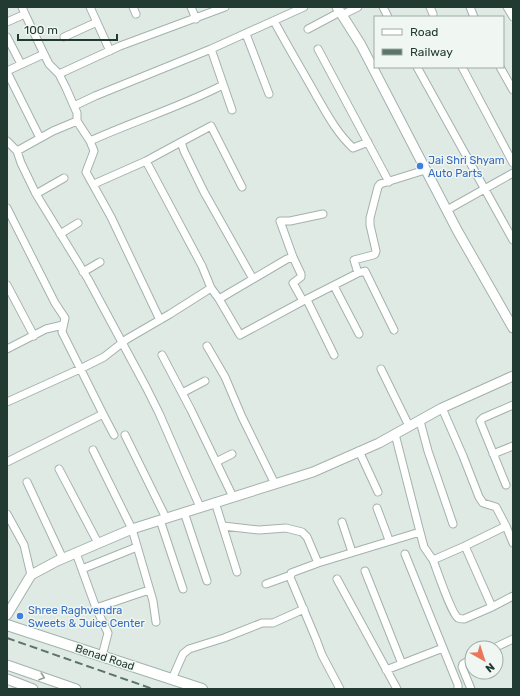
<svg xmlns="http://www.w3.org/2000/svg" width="520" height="696" font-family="Rubik,sans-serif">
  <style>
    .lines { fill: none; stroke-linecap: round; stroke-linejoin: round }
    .minor-casing { stroke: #a3b2ac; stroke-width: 9 }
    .tertiary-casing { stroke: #a3b2ac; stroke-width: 11 }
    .secondary-casing { stroke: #9fb5ac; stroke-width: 12 }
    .minor { stroke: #fff; stroke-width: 7 }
    .tertiary { stroke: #fff; stroke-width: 9 }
    .secondary { stroke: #fff; stroke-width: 10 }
    .rail { stroke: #5b756d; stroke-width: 2; stroke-dasharray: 8 4; stroke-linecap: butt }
    .oneway { stroke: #909c98 }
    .shop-dot { fill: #3f7fe0; stroke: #f0f7f3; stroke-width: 1.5 }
    .labels { text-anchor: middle; stroke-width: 3; stroke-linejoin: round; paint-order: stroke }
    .shop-label { font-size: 11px; fill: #366cbe; stroke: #f0f7f3; text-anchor: start }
    .street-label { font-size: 11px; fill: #213a32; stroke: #f0f7f3 }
  </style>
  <rect width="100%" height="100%" fill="#e0eae5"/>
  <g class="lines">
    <g class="minor-casing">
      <path id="minor" d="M22,7l3,7
        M90,7l20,44
        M133,7l3,7
        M191,7l5,12
        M383,7l5,10
        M430,7l3,7
        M470,7l4,10
        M507,7l6,10
        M342,15l16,-8
        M274,21c14,26 29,51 43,76 11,19 20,36 36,51l15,-6
        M7,22l18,-8 19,40 5,10 10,10 7,14 11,25v8
        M308,29l32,-17
        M246,34l23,60
        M7,37l14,27
        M64,37l33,-15
        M211,49l21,61
        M318,49l71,133
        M417,67l96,173
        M462,67l51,96
        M500,67l13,23
        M7,71l37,-17
        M7,72l33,66
        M59,74l61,-28 105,-39
        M74,106l21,-10 116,-47 93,-42
        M7,141l10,10 36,-20 24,-10 13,20
        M181,142l-35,19 56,105 9,22
        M17,151l4,12 15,31 52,85 58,108 13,26 41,94
        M94,184l52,-23
        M242,187l-31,-61 -30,16 3,9 20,41 49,87
        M36,194l28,-16
        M7,208l48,95 10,15 -3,14 41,82 -96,48
        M447,210l66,-37
        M60,234l18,-11
        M293,257l-13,-36h10l33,-7
        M83,272l17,-10
        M358,273l7,-2 29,59
        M7,285l27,51
        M334,286l25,48
        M219,299l21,36 63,-34
        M307,300l27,55
        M160,320l-49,-103 -25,-45 8,-21 -4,-10c44,-20 90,-34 133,-56
        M207,346l18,31 17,40 33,67
        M7,349l39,-20 17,-4
        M162,355l29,55 42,87
        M381,369l28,57
        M182,393l23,-12
        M7,402l73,-33 24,-12 23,-18 43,-25 41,-26 8,11 68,-40 6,-2 8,17v3l-8,6 10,18 55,-28 -4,-13 19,-5 2,-1 1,-3 -6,-26v-7l8,-31 2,-3 45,-14
        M103,414l11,21
        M420,421l8,30 25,73
        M125,435l41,83
        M93,450l39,79 21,72 3,21
        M359,451l19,41
        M493,454l20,-8
        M216,462l16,-8
        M59,469l39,74
        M27,482l36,77
        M506,485l-26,-64 3,-3 30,-13
        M215,502l22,70
        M377,508l12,32
        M184,512l23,69
        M7,514l17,31 7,30
        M160,520l23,69
        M342,522l10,30
        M223,526l36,4 27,-2 16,4 5,5 11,26
        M506,526l7,17
        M420,532l4,15 9,13 32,-14 41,-20 -10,-19 -13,-4 -4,-6 -16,-41 -21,-48
        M465,546l27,61
        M76,553l20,55 12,25 -6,23
        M405,554l53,131v4
        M433,560c4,10 18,53 25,58 2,1 4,1 6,1l28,-12 21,-11
        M82,569l55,-22
        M365,571l37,93
        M337,579l60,110
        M266,584l25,-9
        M96,608l53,-18
        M494,648l19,-9
        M386,670l57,-22
        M172,679l11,-25 6,-5 35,-11 38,-15h11l31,-14
        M340,689l-18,-34 -6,-16 -26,-62 1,-4 27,-10 102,-31 -25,-98
        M471,689l-9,-22 1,-3 9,-5"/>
    </g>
    <g class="tertiary-casing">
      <path id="tertiary" d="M337,7l24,38 96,185 56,98
        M7,615l24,-40 26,-14 75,-32 181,-57 66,-29 63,-35 71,-32
        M7,665l69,24
        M7,679l26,10"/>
    </g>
    <g class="secondary-casing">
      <path id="secondary" d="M7,625l195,64"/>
    </g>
    <use href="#minor" class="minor"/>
    <use href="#tertiary" class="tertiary"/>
    <use href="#secondary" class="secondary"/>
    <path class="rail" d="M7,638l146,51"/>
  </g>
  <defs><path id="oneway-chevron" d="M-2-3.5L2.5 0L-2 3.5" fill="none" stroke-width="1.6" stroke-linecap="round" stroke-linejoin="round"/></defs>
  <use class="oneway" href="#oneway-chevron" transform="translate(42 677) rotate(19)"/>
  <g class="shop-dot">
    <circle cx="420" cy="166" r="4"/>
    <circle cx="20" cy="616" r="4"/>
  </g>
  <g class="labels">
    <g class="shop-label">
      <text x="428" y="164">Jai Shri Shyam<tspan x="428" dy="13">Auto Parts</tspan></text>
      <text x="28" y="614">Shree Raghvendra<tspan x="28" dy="13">Sweets &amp; Juice Center</tspan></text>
    </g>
    <g class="street-label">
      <text transform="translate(105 657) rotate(18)" y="4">Benad Road</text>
    </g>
  </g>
  <rect width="520" height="696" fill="none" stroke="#213a32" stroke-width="16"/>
  <rect x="374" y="16" width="130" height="52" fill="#f0f7f3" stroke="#9daba6"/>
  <rect x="382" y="29" width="20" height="6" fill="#ffffff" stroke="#9daba6"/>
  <text x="410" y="36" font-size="12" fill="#213a32">Road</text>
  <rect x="382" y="49" width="20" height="6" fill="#5b756d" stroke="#9daba6"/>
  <text x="410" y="56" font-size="12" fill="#213a32">Railway</text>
  <g transform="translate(484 660) rotate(141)"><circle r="19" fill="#f0f7f3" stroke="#9daba6"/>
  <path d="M0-3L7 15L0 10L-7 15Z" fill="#ec765c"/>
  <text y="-6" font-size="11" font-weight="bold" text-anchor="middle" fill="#213a32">N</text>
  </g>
  <path d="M18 34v6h99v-6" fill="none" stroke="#213a32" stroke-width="2"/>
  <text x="24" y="34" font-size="12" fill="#213a32" stroke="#f0f7f3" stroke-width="3" paint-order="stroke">100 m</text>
</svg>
